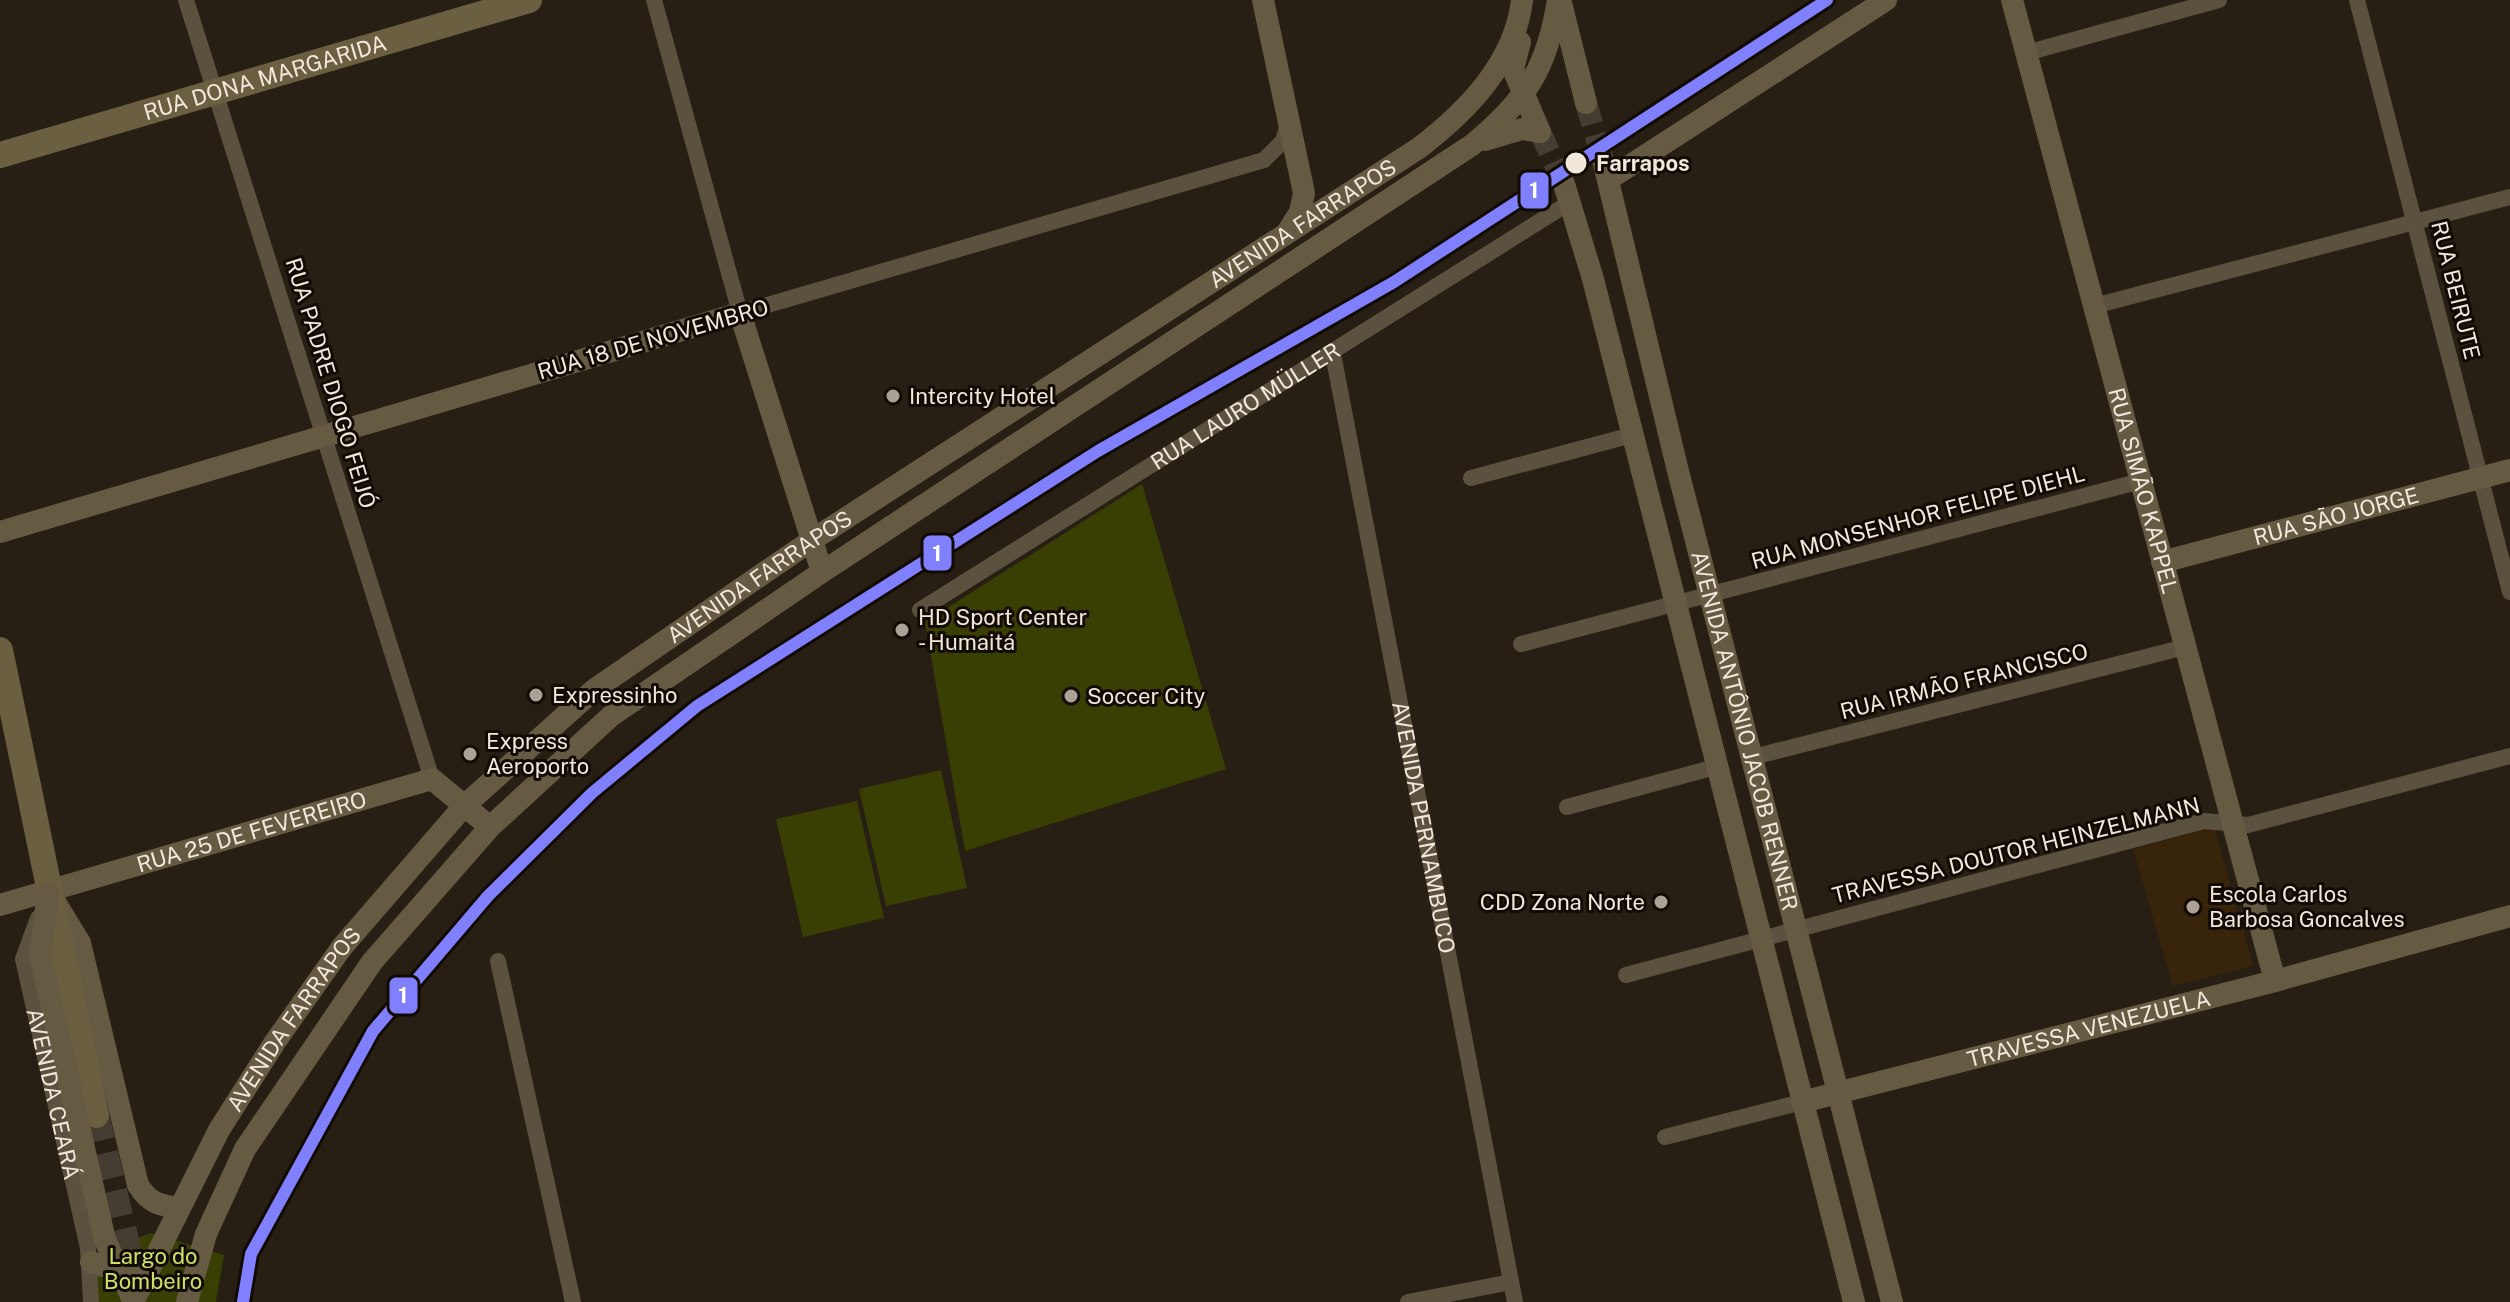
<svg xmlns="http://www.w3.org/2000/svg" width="2510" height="1302" font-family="'Public Sans',sans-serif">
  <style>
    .built { fill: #38240b }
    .green { fill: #393e03 }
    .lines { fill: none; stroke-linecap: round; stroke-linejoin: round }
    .secondary-tunnel { stroke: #463d32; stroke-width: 22; stroke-dasharray: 22 11; stroke-linecap: butt }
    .primary-tunnel { stroke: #463d32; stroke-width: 26; stroke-dasharray: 26 13; stroke-linecap: butt }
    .street { stroke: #5a513e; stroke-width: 16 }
    .secondary { stroke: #655a42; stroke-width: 22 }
    .primary { stroke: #6a5f40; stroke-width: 26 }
    .secondary-bridge { stroke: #655a42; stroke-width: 22 }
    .metro-1-casing { stroke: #120b04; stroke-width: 18 }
    .metro-1 { stroke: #8080ff; stroke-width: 12 }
    .stop-dot { fill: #f2e7db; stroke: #120b04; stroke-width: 3 }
    .poi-dot { fill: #aba195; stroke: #120b04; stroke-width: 3 }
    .labels { text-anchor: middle; stroke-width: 6; stroke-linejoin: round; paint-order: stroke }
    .street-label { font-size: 22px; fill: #f2e7db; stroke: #120b04 }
    .stop-label { font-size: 22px; font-weight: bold; fill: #f2e7db; stroke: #120b04; text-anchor: start }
    .poi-label { font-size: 22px; fill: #f2e7db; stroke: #120b04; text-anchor: start }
    .park-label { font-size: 22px; fill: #cee165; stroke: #120b04 }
    .line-badge { stroke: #120b04; stroke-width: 3 }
    .badge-label { font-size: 22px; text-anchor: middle; font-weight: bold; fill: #fff }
  </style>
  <rect width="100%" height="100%" fill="#281f14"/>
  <path class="built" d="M2214,827l39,139 -80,20 -40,-137z"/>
  <path class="green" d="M1142,484l84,285 -261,82 -40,-229z
    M941,770l26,118 -81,18 -27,-117z
    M857,801l27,117 -81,19 -27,-118z
    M151,1233l73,22 -8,47h-118l-3,-48z"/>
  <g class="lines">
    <path class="secondary-tunnel" d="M1586,103l17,57
      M1540,132l24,52"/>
    <path class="primary-tunnel" d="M96,1115l32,134v24l-7,29"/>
    <g class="street">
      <path d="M186,0l246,779"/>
      <path d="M654,0l86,313 524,-153 19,-19 5,-16"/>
      <path d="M2357,0l153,592"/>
      <path d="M2026,53l193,-53"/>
      <path d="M2094,306l416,-109"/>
      <path id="s1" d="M1333,354l182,948"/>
      <path d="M1471,478l161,-43"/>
      <path id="s2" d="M920,610l652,-409"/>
      <path d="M1521,644l620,-163"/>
      <path d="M1753,757l432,-110"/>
      <path d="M1567,807l152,-41"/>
      <path id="s3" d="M38,918l-15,41 65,289 3,54"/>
      <path d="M498,961l75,341"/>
      <path d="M1626,975l578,-154 44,4 262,-69"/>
      <path d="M1665,1137l137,-35"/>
      <path d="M1408,1302l103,-20"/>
    </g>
    <g class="secondary">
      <path d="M1263,0l41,193 -4,19 -12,19"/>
      <path id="s4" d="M2012,0l263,981"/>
      <path d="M1561,3l25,100"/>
      <path d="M1520,42l-7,27 27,63"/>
      <path d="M1485,140l37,-11 18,3"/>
      <path id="s5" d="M1603,160l75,311 214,831"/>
      <path d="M1609,179l277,-179"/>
      <path d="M1564,184l29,95 261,1023"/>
      <path d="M0,532l740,-219 82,259"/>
      <path id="s6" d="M2162,562l348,-92"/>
      <path d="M55,902l25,41 58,242c11,18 21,20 40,23"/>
      <path id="s7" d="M0,905l432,-126 58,48"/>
      <path id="s8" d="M1802,1102l473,-121 235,-65"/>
      <path d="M91,1262l28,9 13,-2"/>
      <path id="s9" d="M133,1302l86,-172 56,-88 67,-95 122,-141 131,-117 217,-149 607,-392c47,-36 96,-85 103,-148"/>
      <path d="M187,1302l19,-68 39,-85 127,-187 118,-135 121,-111 211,-144 650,-427c53,-44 75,-75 86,-145"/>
    </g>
    <g class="primary">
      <path id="s10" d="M0,155l529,-155"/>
      <path d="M0,650l96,465"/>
    </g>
    <path class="secondary-bridge" d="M48,893l-8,62 65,285 29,62"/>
    <g class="metro-1-casing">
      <path id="metro-1" d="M243,1302l8,-48 122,-223 115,-135 104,-103 105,-87 401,-255 296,-169 433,-282"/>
    </g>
    <use href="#metro-1" class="metro-1"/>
  </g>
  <circle class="stop-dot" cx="1576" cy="163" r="12"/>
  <g class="poi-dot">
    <circle cx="893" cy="396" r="8"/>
    <circle cx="902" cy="630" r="8"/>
    <circle cx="536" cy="695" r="8"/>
    <circle cx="1071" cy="696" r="8"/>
    <circle cx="470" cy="754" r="8"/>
    <circle cx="1661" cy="902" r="8"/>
    <circle cx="2193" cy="907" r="8"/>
  </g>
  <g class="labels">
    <g class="street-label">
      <text dy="8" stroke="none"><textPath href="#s10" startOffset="276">RUA DONA MARGARIDA</textPath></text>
      <text dy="8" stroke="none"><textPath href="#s9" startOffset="1622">AVENIDA FARRAPOS</textPath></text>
      <text transform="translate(2456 290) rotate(76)" y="8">RUA BEIRUTE</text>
      <text transform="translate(653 339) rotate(-16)" y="8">RUA 18 DE NOVEMBRO</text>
      <text transform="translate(331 383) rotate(73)" y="8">RUA PADRE DIOGO FEIJÓ</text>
      <text dy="8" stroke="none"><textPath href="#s2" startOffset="384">RUA LAURO MÜLLER</textPath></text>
      <text dy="8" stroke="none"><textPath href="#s4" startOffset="508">RUA SIMÃO KAPPEL</textPath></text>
      <text dy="8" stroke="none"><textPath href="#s6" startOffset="180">RUA SÃO JORGE</textPath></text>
      <text transform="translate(1918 517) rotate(-15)" y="8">RUA MONSENHOR FELIPE DIEHL</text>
      <text dy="8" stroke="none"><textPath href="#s9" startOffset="974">AVENIDA FARRAPOS</textPath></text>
      <text transform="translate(1964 681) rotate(-14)" y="8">RUA IRMÃO FRANCISCO</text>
      <text dy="8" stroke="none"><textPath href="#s5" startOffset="588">AVENIDA ANTÔNIO JACOB RENNER</textPath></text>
      <text dy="8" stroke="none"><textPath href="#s1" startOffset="482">AVENIDA PERNAMBUCO</textPath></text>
      <text dy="8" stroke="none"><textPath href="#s7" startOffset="262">RUA 25 DE FEVEREIRO</textPath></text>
      <text transform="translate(2016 850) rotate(-14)" y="8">TRAVESSA DOUTOR HEINZELMANN</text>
      <text dy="8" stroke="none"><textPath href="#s9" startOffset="326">AVENIDA FARRAPOS</textPath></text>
      <text dy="8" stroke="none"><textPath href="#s8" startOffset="296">TRAVESSA VENEZUELA</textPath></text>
      <text dy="8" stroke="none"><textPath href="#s3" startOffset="182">AVENIDA CEARÁ</textPath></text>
    </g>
    <g class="stop-label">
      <text x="1596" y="171">Farrapos</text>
    </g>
    <g class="poi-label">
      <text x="909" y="404">Intercity Hotel</text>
      <text x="918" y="625">HD Sport Center<tspan x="918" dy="25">- Humaitá</tspan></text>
      <text x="552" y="703">Expressinho</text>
      <text x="1087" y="704">Soccer City</text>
      <text x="486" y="749">Express<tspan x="486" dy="25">Aeroporto</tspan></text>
      <text x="2209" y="902">Escola Carlos<tspan x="2209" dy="25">Barbosa Goncalves</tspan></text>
      <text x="1645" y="910" text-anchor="end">CDD Zona Norte</text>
    </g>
    <g class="park-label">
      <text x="153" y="1264">Largo do<tspan x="153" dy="25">Bombeiro</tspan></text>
    </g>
  </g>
  <g class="line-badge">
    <rect x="1519" y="171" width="31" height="39" rx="8" fill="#8080ff"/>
    <rect x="922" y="534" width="31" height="38" rx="8" fill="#8080ff"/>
    <rect x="388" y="976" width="31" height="39" rx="8" fill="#8080ff"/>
  </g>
  <g class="badge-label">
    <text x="1534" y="198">1</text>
    <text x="937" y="561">1</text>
    <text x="403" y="1003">1</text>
  </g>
</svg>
